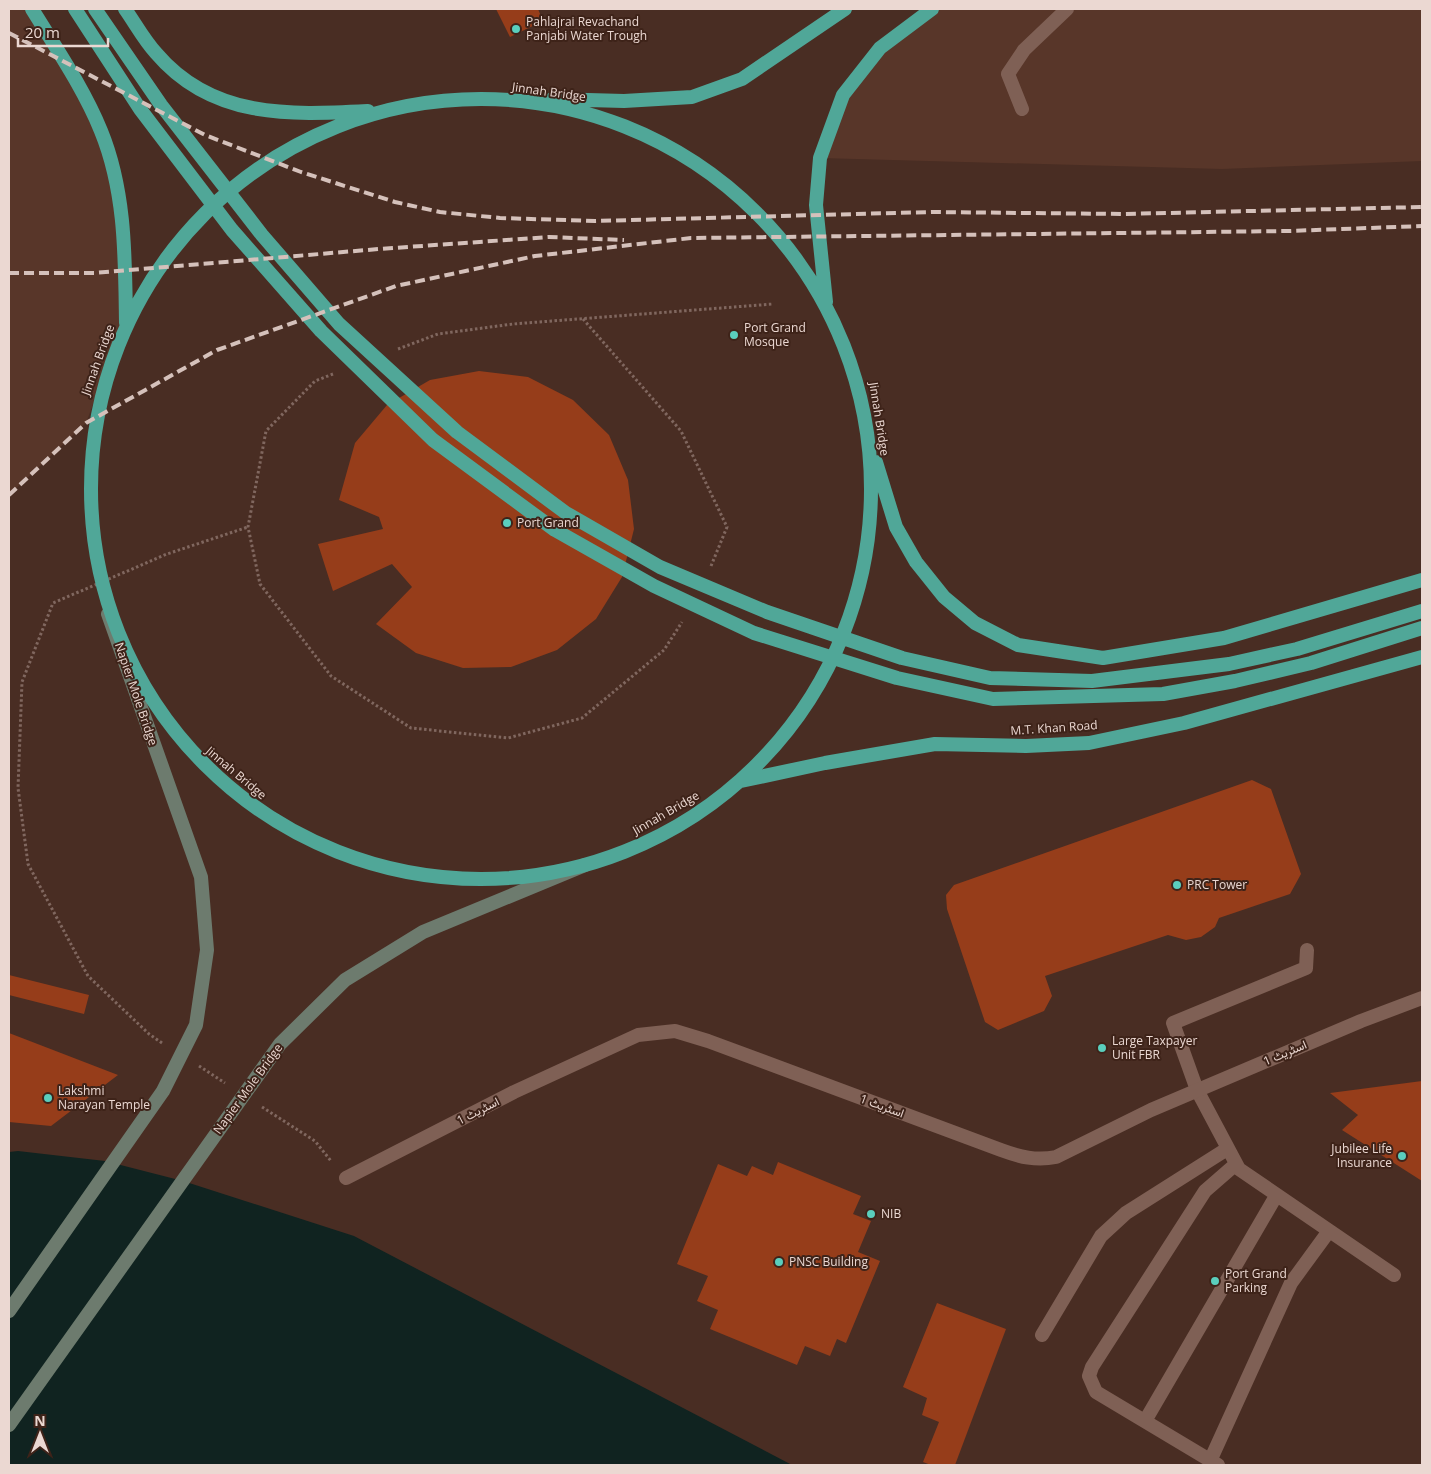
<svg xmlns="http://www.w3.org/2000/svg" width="1431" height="1474" font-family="'Open Sans',Vazirmatn,sans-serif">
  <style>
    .built { fill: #583629 }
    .water { fill: #102320 }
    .building { fill: #963d1a }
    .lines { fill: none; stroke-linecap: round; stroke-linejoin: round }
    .path { stroke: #80675f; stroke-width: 3; stroke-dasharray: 2.5 2.5; stroke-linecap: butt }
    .service { stroke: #7f6055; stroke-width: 14 }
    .minor { stroke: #7f6055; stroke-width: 14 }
    .secondary { stroke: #6d7b6e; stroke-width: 14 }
    .trunk { stroke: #50a798; stroke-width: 14 }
    .rail { stroke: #d5c1bb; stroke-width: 4; stroke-dasharray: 10 5; stroke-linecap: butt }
    .poi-dot { fill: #5acebd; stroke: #3e2319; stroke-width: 2 }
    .labels { text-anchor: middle; stroke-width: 4; stroke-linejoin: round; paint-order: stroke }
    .poi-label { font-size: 12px; fill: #ebd8d2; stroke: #3e2319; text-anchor: start }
    .street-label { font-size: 12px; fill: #ebd8d2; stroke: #3e2319 }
  </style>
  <rect width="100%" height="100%" fill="#492d23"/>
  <path class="built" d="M9,9h22l70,123 16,58 6,135 -37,98 -77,72z
    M933,9h489v152l-200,8 -402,-11 23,-63 37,-47z"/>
  <path class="water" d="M18,1151l87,10 78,20 171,55 438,229h-783v-313z"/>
  <path class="building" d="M496,9h42l5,12 -33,16z
    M479,371l49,6 45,23 36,35 19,45 6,49 -12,48 -26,42 -39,31 -46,17 -48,1 -47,-15 -40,-29 36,-37 -20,-23 -59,27 -15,-47 65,-15 -4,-12 -40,-17 16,-57 32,-38 43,-25z
    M1252,780l19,9 30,85 -11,20 -71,24 -4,9 -14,10 -15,3 -18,-5 -123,41 7,20 -8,15 -46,19 -13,-8 -38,-113 -1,-14 8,-10z
    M9,975l80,20 -5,19 -75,-19z
    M9,1033l109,42 -67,51 -42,-4z
    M1422,1081v100l-80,-51 16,-15 -28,-22z
    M778,1162l83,34 -8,18 18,7 -13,31 22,9 -34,82 -9,-4 -7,17 -25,-10 -8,19 -87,-36 8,-19 -21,-9 11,-25 -31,-12 41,-100 29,12 5,-10 21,9z
    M937,1303l69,26 -51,136h-24l-8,-3 16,-40 -17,-7 5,-17 -24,-11z"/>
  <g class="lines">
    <path class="path" d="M583,319l98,112 46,96 -16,39
      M398,349l40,-15 75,-10 260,-20
      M333,374l-18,7 -49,50 -18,96 12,57 71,92 80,52 97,10 74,-20 82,-68 18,-28
      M162,1043l-13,-9 -61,-58 -60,-112 -10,-76 4,-106 31,-79 114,-49 81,-27
      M199,1066l26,17
      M262,1107l53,34 16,20"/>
    <path class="service" d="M1022,109l-14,-35 16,-24 43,-41
      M1307,950l-1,18 -133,55 24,67 42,79 155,106
      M1042,1335l59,-99 25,-23 101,-64
      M1145,1421l131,-225
      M1210,1461l81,-178 38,-52
      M1218,1465l-122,-73 -7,-16 3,-9 113,-176 31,-27"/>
    <path class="minor" d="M346,1178l168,-86 124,-57 37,-4 33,10 293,109c19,7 35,11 55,7l95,-47 210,-89 61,-23"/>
    <path class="secondary" d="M9,1311l154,-220 33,-66 11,-75 -6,-73 -93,-263
      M9,1425l271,-381 65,-64 78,-48 162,-67"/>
    <path class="trunk" d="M32,9c24,39 52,80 69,122 25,61 24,128 25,192
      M75,9l65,100 92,121 89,101 112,109 122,90 99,56 100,47 143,45 96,21 170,-5 72,-13 76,-18 111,-35
      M95,9l66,96 101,130 77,89 118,108 109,81 94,54 107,45 135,46 88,20 102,3 137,-17 68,-15 125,-38
      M125,9c10,14 19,31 31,44 56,66 133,62 212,58
      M91 489a390 390 0 1 1 780 0a390 390 0 1 1-780 0Z
      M552,99l72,2 68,-4 50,-18 103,-70
      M826,302l-10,-97 4,-47 23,-63 37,-47 52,-39
      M876,462l20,65 20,35 28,35 31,26 43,22 85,13 121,-20 198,-58
      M741,781l84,-18 110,-19 91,2 63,-3 95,-20 238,-66"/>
    <path class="rail" d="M9,33l196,102 96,37 94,30 45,10 60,6 95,3 336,-9 192,2 299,-7
      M9,273h85l285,-24 170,-12 75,3
      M9,495l77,-72 131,-73 179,-64 139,-30 156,-18 598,-7 133,-5"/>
  </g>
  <g class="poi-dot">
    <circle cx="516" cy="29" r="5"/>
    <circle cx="734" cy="335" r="5"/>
    <circle cx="507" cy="523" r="5"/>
    <circle cx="1177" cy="885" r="5"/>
    <circle cx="1102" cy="1048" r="5"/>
    <circle cx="48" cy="1098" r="5"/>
    <circle cx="1402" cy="1156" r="5"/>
    <circle cx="871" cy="1214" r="5"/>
    <circle cx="779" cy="1262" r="5"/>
    <circle cx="1215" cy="1281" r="5"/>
  </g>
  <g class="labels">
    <g class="poi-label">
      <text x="526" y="26">Pahlajrai Revachand<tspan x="526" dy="14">Panjabi Water Trough</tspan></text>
      <text x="744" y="332">Port Grand<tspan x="744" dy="14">Mosque</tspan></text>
      <text x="517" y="527">Port Grand</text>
      <text x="1187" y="889">PRC Tower</text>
      <text x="1112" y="1045">Large Taxpayer<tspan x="1112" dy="14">Unit FBR</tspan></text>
      <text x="58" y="1095">Lakshmi<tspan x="58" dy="14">Narayan Temple</tspan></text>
      <text x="1392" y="1153" text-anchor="end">Jubilee Life<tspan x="1392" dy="14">Insurance</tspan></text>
      <text x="881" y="1218">NIB</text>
      <text x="789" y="1266">PNSC Building</text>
      <text x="1225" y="1278">Port Grand<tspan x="1225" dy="14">Parking</tspan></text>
    </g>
    <g class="street-label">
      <text transform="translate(549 92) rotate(8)" y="4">Jinnah Bridge</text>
      <text transform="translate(98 360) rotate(-70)" y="4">Jinnah Bridge</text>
      <text transform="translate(879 419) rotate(81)" y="4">Jinnah Bridge</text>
      <text transform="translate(136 694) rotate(71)" y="4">Napier Mole Bridge</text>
      <text transform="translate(1054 728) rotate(-4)" y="4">M.T. Khan Road</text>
      <text transform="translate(236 773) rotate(40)" y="4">Jinnah Bridge</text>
      <text transform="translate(666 813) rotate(-30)" y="4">Jinnah Bridge</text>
      <text transform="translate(1285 1053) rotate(-23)" y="4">اسٹریٹ 1</text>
      <text transform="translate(248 1089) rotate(-54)" y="4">Napier Mole Bridge</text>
      <text transform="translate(882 1106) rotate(20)" y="4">اسٹریٹ 1</text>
      <text transform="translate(478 1111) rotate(-27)" y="4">اسٹریٹ 1</text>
    </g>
  </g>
  <rect width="1431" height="1474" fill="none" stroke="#ebd8d2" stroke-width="20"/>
  <g transform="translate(40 1434)" stroke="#3e2319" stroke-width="4" paint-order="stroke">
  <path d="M0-4L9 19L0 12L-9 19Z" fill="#ebd8d2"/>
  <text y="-8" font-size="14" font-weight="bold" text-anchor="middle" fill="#ebd8d2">N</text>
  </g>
  <path d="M18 38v8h90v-8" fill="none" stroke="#ebd8d2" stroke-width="2.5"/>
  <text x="25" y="38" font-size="15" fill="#ebd8d2" stroke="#3e2319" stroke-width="4" paint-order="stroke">20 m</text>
</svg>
